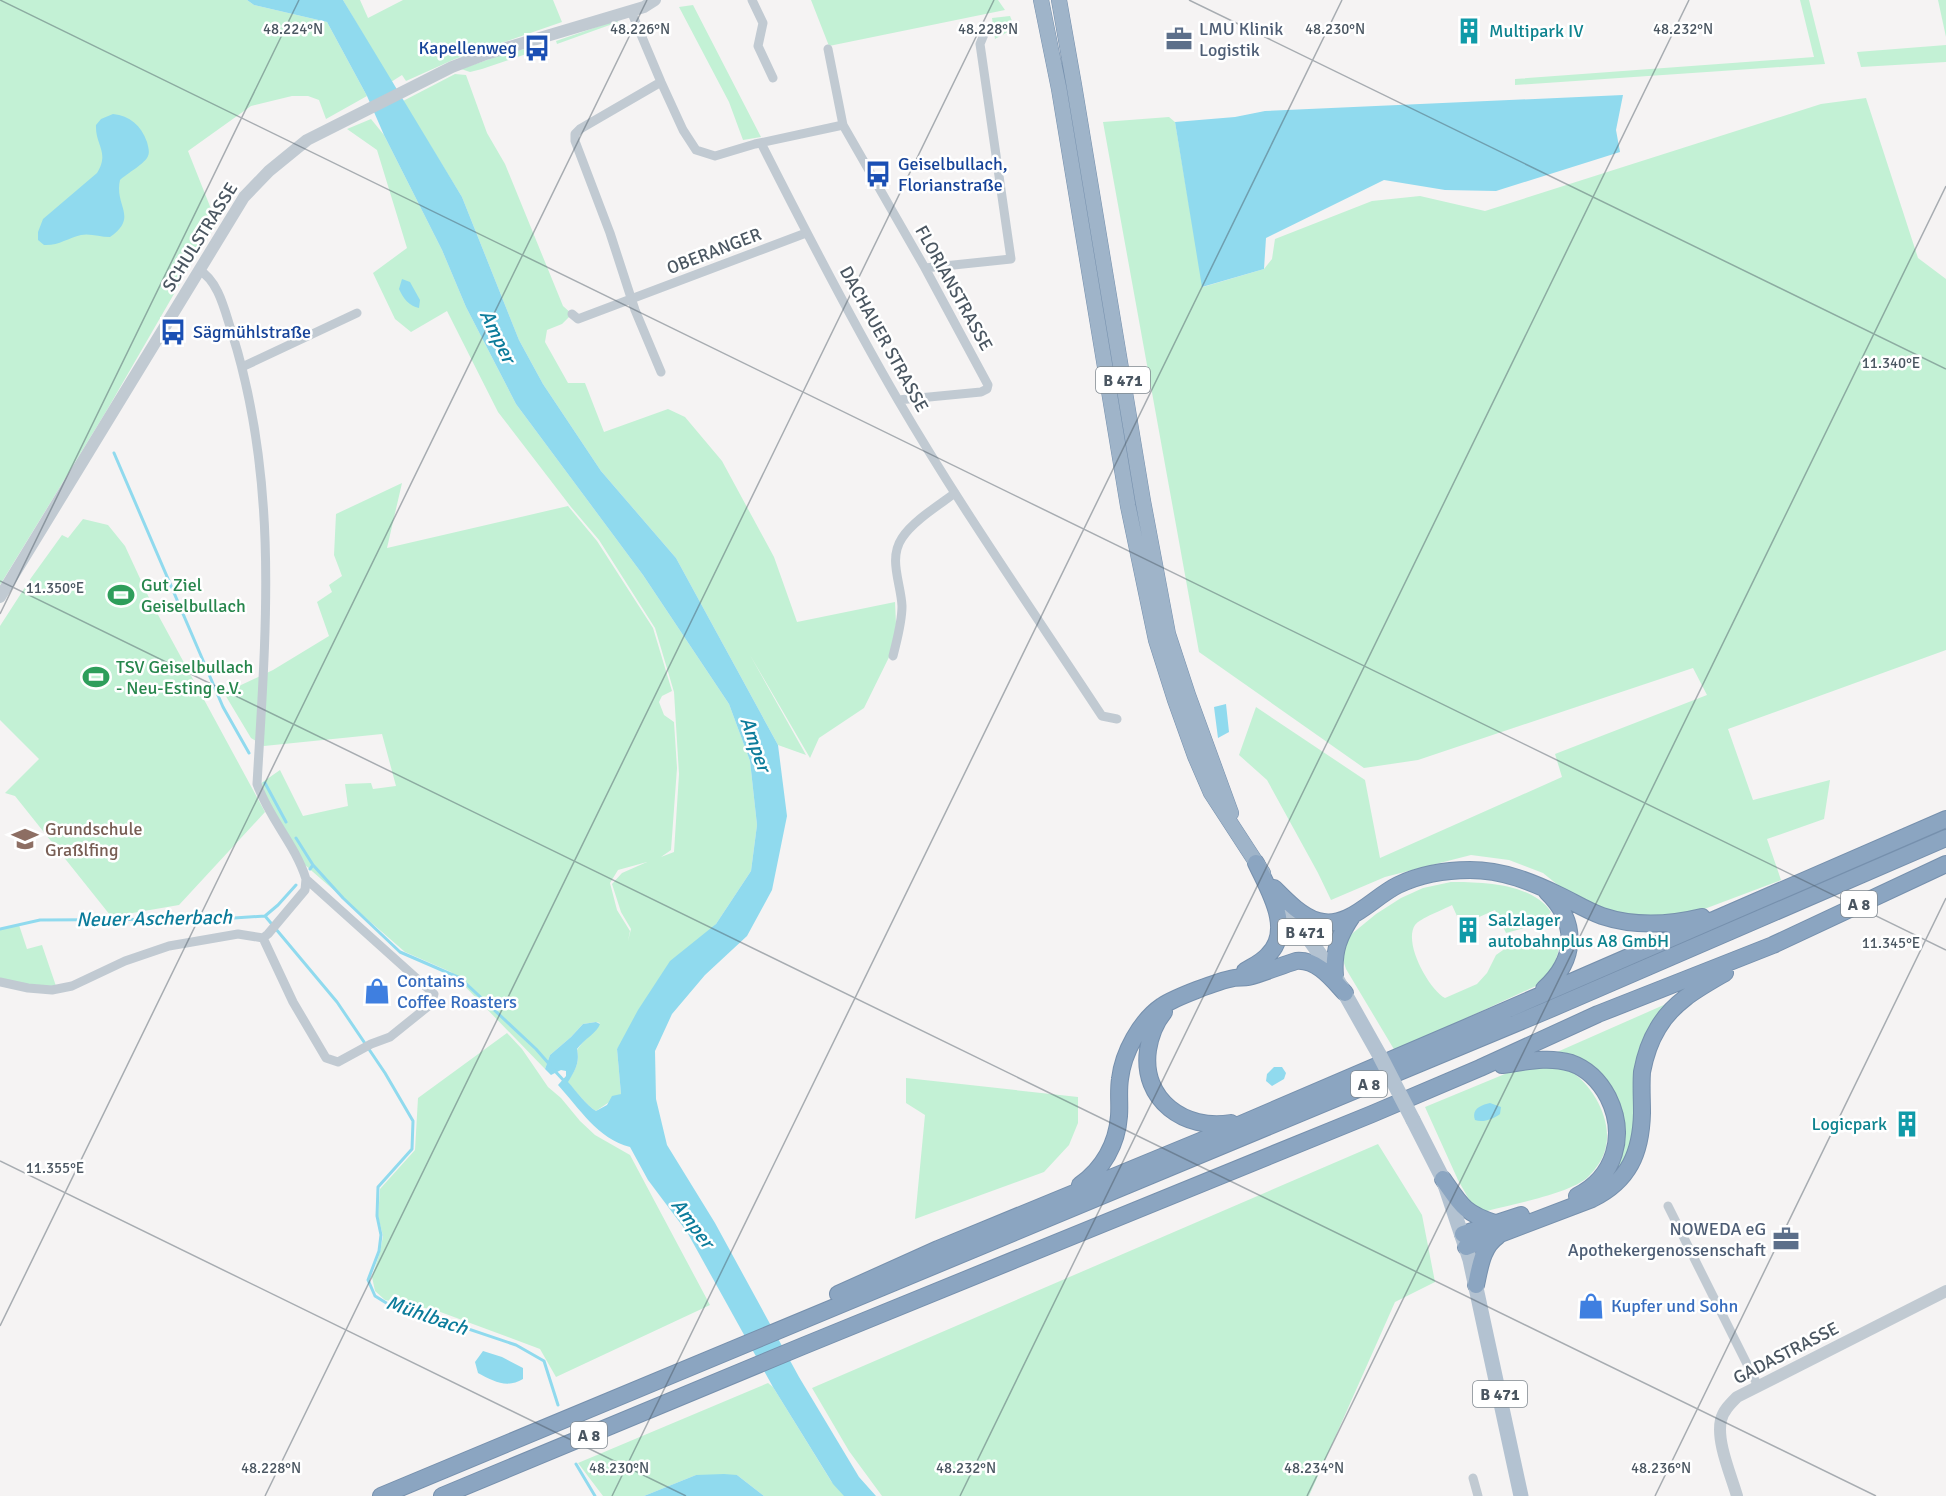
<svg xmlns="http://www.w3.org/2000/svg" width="1946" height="1496" font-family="Signika,sans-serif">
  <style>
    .green { fill: #c3f1d5; fill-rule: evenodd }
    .water { fill: #90daee }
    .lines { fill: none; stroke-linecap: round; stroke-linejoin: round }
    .stream { stroke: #90daee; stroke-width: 3 }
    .trunk-casing { stroke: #7690ad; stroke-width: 16 }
    .motorway-casing { stroke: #7690ad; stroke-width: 18 }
    .minor { stroke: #c1cad2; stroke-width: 9 }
    .tertiary { stroke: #c1cad2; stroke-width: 12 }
    .primary { stroke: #b3c2d1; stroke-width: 15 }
    .trunk { stroke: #9fb4c9; stroke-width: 15 }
    .motorway { stroke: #8ba5c1; stroke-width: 16 }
    .primary-bridge { stroke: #b3c2d1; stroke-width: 15 }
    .ticks { fill: none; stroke: #4a5661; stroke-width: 1.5; stroke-opacity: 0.45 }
    .labels { text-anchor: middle; stroke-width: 5; stroke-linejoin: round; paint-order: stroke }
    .shield { fill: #fff; stroke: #808990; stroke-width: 1.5 }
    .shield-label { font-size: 16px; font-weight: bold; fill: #4a5661 }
    .service-label { font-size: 18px; fill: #4e5e75; stroke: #fff; text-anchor: start }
    .culture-label { font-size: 18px; fill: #0d838f; stroke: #fff; text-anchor: start }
    .transit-label { font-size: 18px; fill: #164399; stroke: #fff; text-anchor: start }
    .street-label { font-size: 18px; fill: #4a5661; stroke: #fff }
    .leisure-label { font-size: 18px; fill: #27864d; stroke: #fff; text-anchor: start }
    .education-label { font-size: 18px; fill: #785e54; stroke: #fff; text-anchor: start }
    .shop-label { font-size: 18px; fill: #366cbe; stroke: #fff; text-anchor: start }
    .water-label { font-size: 20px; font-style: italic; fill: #0c7c9b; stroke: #fff }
    .ticks-label { font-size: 15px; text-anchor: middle; fill: #4a5661; stroke: #fff; stroke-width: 5; stroke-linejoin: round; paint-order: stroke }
  </style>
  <rect width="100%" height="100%" fill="#f5f3f3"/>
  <path class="green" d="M0,0h247l7,5 73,17 40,74 -41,23 -7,-19 -11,-4h-16l-41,10 -63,45 29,73 -20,30 -90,156 -107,175z
    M343,0h17l8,18 35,-18h150l9,22 -107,37 -49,22 -4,-6 -11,7z
    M811,0h187l7,10 -176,36z
    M1800,0h9l16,64 -310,21v-6l299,-22z
    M1938,0h8v37z
    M693,5l68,132 -18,3 -14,-38 -50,-95z
    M1010,16l5,12 -20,11 -3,-21z
    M617,20l1,2 -61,22 -1,-3z
    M1946,45v17l-85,5 -4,-15z
    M531,48l1,4 -50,17 -12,3 -9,-3 52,-18z
    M455,74l11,1 21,58 18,31 58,142 9,8 -10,10 -15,6 -2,12 23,41h17l19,49 64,-23 17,8 37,44 52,96 23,65 98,-20 1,22 -2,23 -30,61 -45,30 -9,20 -60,-103 56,100 -28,-10 -102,-187 -75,-87 -58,-87 -24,-44 -57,-143 -59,-96z
    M1866,98l52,160 28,21v371l-218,79 25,71 77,-20 -6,39 -57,20 14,41 -82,31 -37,6 -48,-1 -35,-14 -36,-29 -34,-13 -38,-5 -86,22 -54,23 -13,-27 -51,-93 -28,-25 17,-48 109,73 15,78 182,-81 -7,-23 152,-59 -14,-27 -275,92 -54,8 -165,-116 -96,-530 66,-5 6,5 28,165 61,-18 8,-10 3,-20 97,-38 48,-5 65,15 336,-107z
    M371,119l13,16 58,115 24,57 50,97 127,171 86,129 21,57 7,64 -6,46 -35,53 -99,125 4,45 -25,17c-10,-6 -19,-19 -29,-29 8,-11 13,-19 10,-32 7,-11 16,-16 23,-27l-4,-1 -13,2 -12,13 -21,18 -5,14 -94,-97 -46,-20 -100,-87 -32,-51 -13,-30 20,-14 23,46 45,-10 -3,-22 26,-1 2,6 23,-3 -14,-52 -118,12 -13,-8 -27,-45 49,-23 56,-34 -12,-34 15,-10 -3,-7 13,-9 -8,-21 2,-41 66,-31 -15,65 181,-42 29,35 56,87 19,63 -10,5 -3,6 5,13 10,7 3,46 -6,82 -10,7 13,-5 5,-78 -5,-82 -19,-64 -56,-88 -28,-33 -73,-95 -51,-101 -36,21 -16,-13 -22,-46 34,-25 -30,-98 -30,-21zM647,862l-25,11 -10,11 9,28 10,17 -3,12 2,-10 -13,-21 -7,-27 8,-13z
    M83,519l25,6 17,21 25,54 115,212 -86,93 -64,11 -5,-1 -95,-119 -10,-3 34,-34 -39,-39v-94l31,-48 31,-43 6,3z
    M1451,882c30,0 81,1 100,30l-9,11 -36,10 -11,-23 -34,15 -9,-20c-9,5 -32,13 -37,20 -12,18 14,64 30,73l32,-14 10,-11 9,-18 17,-12 25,-5 21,10c-3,16 -10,26 -21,37l-143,66 -49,-82 -4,-12 6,-20 28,-23 25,-16 22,-10z
    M19,925l8,24 15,-4 15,44 -57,-7v-53z
    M1666,1004l-21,32 -14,116 -25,33 16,-69 -57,-62 -8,-2z
    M507,1033l15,16 26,38 13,11 19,23 15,14 35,20 80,150 -154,72 -16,-28 -105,-39 -50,-10 -10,-9 -3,-14 8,-25 3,-16 -5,-20 2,-27 35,-39 3,-52z
    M1529,1064c12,1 30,1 41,7 22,13 42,48 36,75 -2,12 -10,23 -18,31 -18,17 -80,28 -105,35l-12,-9 -13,-23 -33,-73z
    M906,1078l172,19v26l-9,22 -25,27 -129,47 10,-104 -19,-12z
    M1378,1144l44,71 13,67 -40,20 -86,194h-427l-33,-45 -37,-63z
    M768,1383l5,4 58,94 14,15h-81l-27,-21h-41l-52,21h-41l-25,-33z"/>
  <path class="water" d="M247,0h96l119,197 57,143 24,44 58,87 75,87 102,187 9,71 -15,74 -25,46 -42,39 -33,39 -17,37 1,48 11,46 48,78 84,154 60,100 17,19h-32l-11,-12 -60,-97 -86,-155 -39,-52 -18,-33c-32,-8 -51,-39 -72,-62l8,-9v-5l-5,-1 -10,5 -6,-6 5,-14 21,-18 12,-13 13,-2 4,2c-3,9 -16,15 -23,25 3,14 -2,22 -9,33 9,10 18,23 28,29l11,-6 5,-9 9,-2 -4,-45 21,-39 32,-49 46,-37 35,-53 6,-46 -7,-64 -21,-57 -86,-129 -127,-171 -50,-97 -24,-57 -58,-115 -17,-39 -40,-74 -73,-17z
    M1623,95l-7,35 4,22 -124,39 -51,-1 -61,-10 -118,58 -2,31 -62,18 -27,-165 60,-5 30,-6z
    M113,114c17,2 28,11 34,28 1,4 3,10 1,14 -2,7 -22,18 -28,24 -6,26 19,37 -10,57 -10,0 -20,-4 -29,-2 -13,3 -23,11 -37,10l-6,-5v-8l5,-13 54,-46c13,-21 -2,-28 -1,-48l5,-6z
    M402,279l8,3 10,18 -1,8c-10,-2 -16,-10 -20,-19z
    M1226,704l3,28 -11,6 -4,-31z
    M1274,1067h8l4,6 -2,6 -12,7 -6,-5 1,-7z
    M1490,1103l11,4 -1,7c-7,5 -17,9 -25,6 -4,-11 6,-15 15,-17z
    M483,1351l19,6 21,11v11c-16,10 -30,2 -45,-6l-3,-11z
    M724,1474l13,1 27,21h-120l52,-21z"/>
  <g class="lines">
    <path class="stream" d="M114,453l109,254 26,46
      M265,783l21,39
      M296,838l17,27
      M310,869l3,-4 30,33 57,54 60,26 76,71 14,16
      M265,916l72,86 48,71 28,48 -1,28 -34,38 -1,29 4,19 -2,16 -11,29 7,16 13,8 36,10 92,31 28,16 14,44
      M0,929l40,-9 179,-1 46,-3 13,-11 18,-20
      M554,1070l12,13
      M576,1464l19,32"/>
    <g class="trunk-casing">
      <path id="trunk" d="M1041,0l18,89 69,417 28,134 19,60 20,56 16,37 52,80
        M1059,0l15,85 69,416 25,133 20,61 43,118"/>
    </g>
    <g class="motorway-casing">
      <path id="motorway" d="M1274,888c12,12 27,28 44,33 30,9 55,-24 80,-36 23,-11 47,-15 72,-15 33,0 62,12 91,26 14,7 27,15 41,20 33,11 67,9 100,1
        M1245,971c8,-5 17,-9 23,-16 26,-25 0,-66 -12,-92
        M1335,976c-2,-25 4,-41 18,-61
        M1544,989c32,-29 35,-66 3,-97
        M1164,1012c-9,11 -14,25 -16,38 -7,50 37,81 83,73
        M1502,1065c23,-3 45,-9 69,-2 17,6 29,19 37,34 19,38 7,80 -31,99
        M1443,1179c18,26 21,34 52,44
        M1080,1185c23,-16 37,-41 39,-69 1,-12 -1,-24 1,-37 3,-26 20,-58 42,-73 14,-9 56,-25 72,-28 5,-1 10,0 14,-1 16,-4 32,-11 48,-16 21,-2 36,18 49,32
        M1463,1234l58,-19
        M1466,1247l126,-48c37,-18 49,-46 50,-86 0,-14 -1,-28 0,-41 3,-16 8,-31 16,-44 15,-26 41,-40 67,-55
        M1476,1285c4,-18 6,-38 22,-49
        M838,1294l100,-45 289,-119 238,-102 481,-209
        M381,1496l1167,-486 398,-172
        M442,1496l361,-150 569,-232 108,-46 118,-54 175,-69 173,-81"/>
    </g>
    <path class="minor" d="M752,0l11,23 -5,23 15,32
      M631,11l30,71 22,48 13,20 19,6 40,-12 88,-19
      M828,49l15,76 82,143 63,117 -1,4 -6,3 -83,8
      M661,82l-81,47 -5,5v7l35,92 25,77 26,62
      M761,143c44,87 88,173 137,257 63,108 135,211 204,316l15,3
      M925,268l86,-9 -31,-215 5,-12
      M199,270c20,11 26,42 33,63 47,149 34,298 25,451 13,36 38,60 49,95l128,115 -3,10 -41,33 -19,7 -33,18 -12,-4 -33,-56 -30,-64
      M572,314l6,5 228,-86
      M242,367l115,-54
      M893,656c4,-17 9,-33 9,-50 -1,-23 -14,-47 0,-68 11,-17 37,-33 53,-45
      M0,982l28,6 24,2 20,-4 53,-25 44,-15 69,-12 25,4 5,-4 37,-44 1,-11
      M1668,1206l90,180
      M1473,1478l5,18"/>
    <path class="tertiary" d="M0,597l244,-400 25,-26 38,-31 145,-73 34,-13 158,-47 11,-7
      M1737,1496c-6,-21 -21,-55 -16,-76 2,-9 9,-16 16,-23l209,-106"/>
    <path class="primary" d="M1284,903l51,73 45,80
      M1413,1120l30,59 27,81 51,236"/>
    <use href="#trunk" class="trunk"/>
    <use href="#motorway" class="motorway"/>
    <path class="primary-bridge" d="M1380,1056l33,64"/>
  </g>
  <path class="ticks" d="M0,0l1946,950M1189,0l757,369M0,581l1876,915M0,614l299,-614M0,1161l686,335M0,1326l647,-1326M265,1496l729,-1496M612,1496l730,-1496M960,1496l729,-1496M1307,1496l639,-1310M1655,1496l291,-598"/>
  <defs>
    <g id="building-bare" transform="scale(2.07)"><path d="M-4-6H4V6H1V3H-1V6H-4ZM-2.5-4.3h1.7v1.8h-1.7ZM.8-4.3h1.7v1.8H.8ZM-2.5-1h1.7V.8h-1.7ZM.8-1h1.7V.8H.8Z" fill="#0f9aa8" stroke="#fff" stroke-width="2.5" paint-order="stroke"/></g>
    <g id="office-bare" transform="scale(2.07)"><path d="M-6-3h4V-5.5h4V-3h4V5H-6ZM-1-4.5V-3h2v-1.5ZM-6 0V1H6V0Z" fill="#5c6f8a" stroke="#fff" stroke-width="2.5" paint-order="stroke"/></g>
    <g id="bus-bare" transform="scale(2.07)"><path d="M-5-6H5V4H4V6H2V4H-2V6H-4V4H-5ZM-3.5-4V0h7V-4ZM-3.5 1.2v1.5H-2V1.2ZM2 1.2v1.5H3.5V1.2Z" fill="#1a4fb4" stroke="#fff" stroke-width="2.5" paint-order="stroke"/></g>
    <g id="stadium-bare" transform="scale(2.07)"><path d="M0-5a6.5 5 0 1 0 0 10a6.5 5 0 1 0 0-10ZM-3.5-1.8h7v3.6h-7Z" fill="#2e9e5b" stroke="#fff" stroke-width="2.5" paint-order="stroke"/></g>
    <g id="school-bare" transform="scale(2.07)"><path d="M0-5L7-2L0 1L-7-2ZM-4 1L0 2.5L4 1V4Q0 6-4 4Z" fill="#8d6e63" stroke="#fff" stroke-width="2.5" paint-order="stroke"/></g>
    <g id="shop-bare" transform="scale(2.07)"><path d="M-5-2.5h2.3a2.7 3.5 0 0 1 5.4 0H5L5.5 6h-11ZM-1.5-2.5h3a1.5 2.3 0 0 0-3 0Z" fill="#3f7fe0" stroke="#fff" stroke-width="2.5" paint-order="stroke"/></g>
  </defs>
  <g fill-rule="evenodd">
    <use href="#building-bare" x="1469" y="31"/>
    <use href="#office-bare" x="1179" y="39"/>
    <use href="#bus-bare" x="537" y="48"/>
    <use href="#bus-bare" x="878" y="174"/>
    <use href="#bus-bare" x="173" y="332"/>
    <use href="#stadium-bare" x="121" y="595"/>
    <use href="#stadium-bare" x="96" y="677"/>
    <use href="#school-bare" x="25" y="839"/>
    <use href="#building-bare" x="1468" y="930"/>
    <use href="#shop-bare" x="377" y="991"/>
    <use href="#building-bare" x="1907" y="1124"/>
    <use href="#office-bare" x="1786" y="1239"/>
    <use href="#shop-bare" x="1591" y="1306"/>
  </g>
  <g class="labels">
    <g class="shield">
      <rect x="1096" y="367" width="54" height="26" rx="4.5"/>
      <rect x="1841" y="891" width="36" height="26" rx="4.5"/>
      <rect x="1278" y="919" width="54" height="26" rx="4.5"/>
      <rect x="1351" y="1071" width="36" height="26" rx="4.5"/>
      <rect x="1473" y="1381" width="54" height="26" rx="4.5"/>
      <rect x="571" y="1422" width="36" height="26" rx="4.5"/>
    </g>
    <g class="shield-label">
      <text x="1123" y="386">B 471</text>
      <text x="1859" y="910">A 8</text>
      <text x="1305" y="938">B 471</text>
      <text x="1369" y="1090">A 8</text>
      <text x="1500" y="1400">B 471</text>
      <text x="589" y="1441">A 8</text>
    </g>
    <g class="service-label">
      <text x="1199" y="35">LMU Klinik<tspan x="1199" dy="21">Logistik</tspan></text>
      <text x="1766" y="1235" text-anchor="end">NOWEDA eG<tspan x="1766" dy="21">Apothekergenossenschaft</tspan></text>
    </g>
    <g class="culture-label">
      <text x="1489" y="37">Multipark IV</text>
      <text x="1488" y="926">Salzlager<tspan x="1488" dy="21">autobahnplus A8 GmbH</tspan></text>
      <text x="1887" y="1130" text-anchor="end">Logicpark</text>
    </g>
    <g class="transit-label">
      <text x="517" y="54" text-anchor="end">Kapellenweg</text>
      <text x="898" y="170">Geiselbullach,<tspan x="898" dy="21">Florianstraße</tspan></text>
      <text x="193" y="338">Sägmühlstraße</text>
    </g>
    <g class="street-label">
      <text transform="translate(200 237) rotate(-58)" y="6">SCHULSTRASSE</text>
      <text transform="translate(714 251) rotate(-21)" y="6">OBERANGER</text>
      <text transform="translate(954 288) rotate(61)" y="6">FLORIANSTRASSE</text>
      <text transform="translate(884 339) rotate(61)" y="6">DACHAUER STRASSE</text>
      <text transform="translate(1786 1353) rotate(-27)" y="6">GADASTRASSE</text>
    </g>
    <g class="leisure-label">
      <text x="141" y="591">Gut Ziel<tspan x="141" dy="21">Geiselbullach</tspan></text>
      <text x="116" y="673">TSV Geiselbullach<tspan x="116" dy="21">- Neu-Esting e.V.</tspan></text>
    </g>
    <g class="education-label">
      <text x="45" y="835">Grundschule<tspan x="45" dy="21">Graßlfing</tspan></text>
    </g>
    <g class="shop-label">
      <text x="397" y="987">Contains<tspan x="397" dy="21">Coffee Roasters</tspan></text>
      <text x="1611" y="1312">Kupfer und Sohn</text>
    </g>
    <g class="water-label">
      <text transform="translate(498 336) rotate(64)" y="7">Amper</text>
      <text transform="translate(756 744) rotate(71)" y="7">Amper</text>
      <text transform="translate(154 918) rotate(-1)" y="7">Neuer Ascherbach</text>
      <text transform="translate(693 1223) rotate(53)" y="7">Amper</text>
      <text transform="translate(427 1315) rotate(19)" y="7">Mühlbach</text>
    </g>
  </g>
  <g class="ticks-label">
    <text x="293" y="34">48.224°N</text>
    <text x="640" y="34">48.226°N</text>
    <text x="988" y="34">48.228°N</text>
    <text x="1335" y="34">48.230°N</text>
    <text x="1683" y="34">48.232°N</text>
    <text x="1891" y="368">11.340°E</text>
    <text x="55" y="593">11.350°E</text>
    <text x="1891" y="948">11.345°E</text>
    <text x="55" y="1173">11.355°E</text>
    <text x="271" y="1473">48.228°N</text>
    <text x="619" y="1473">48.230°N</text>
    <text x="966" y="1473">48.232°N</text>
    <text x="1314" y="1473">48.234°N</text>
    <text x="1661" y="1473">48.236°N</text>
  </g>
</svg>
